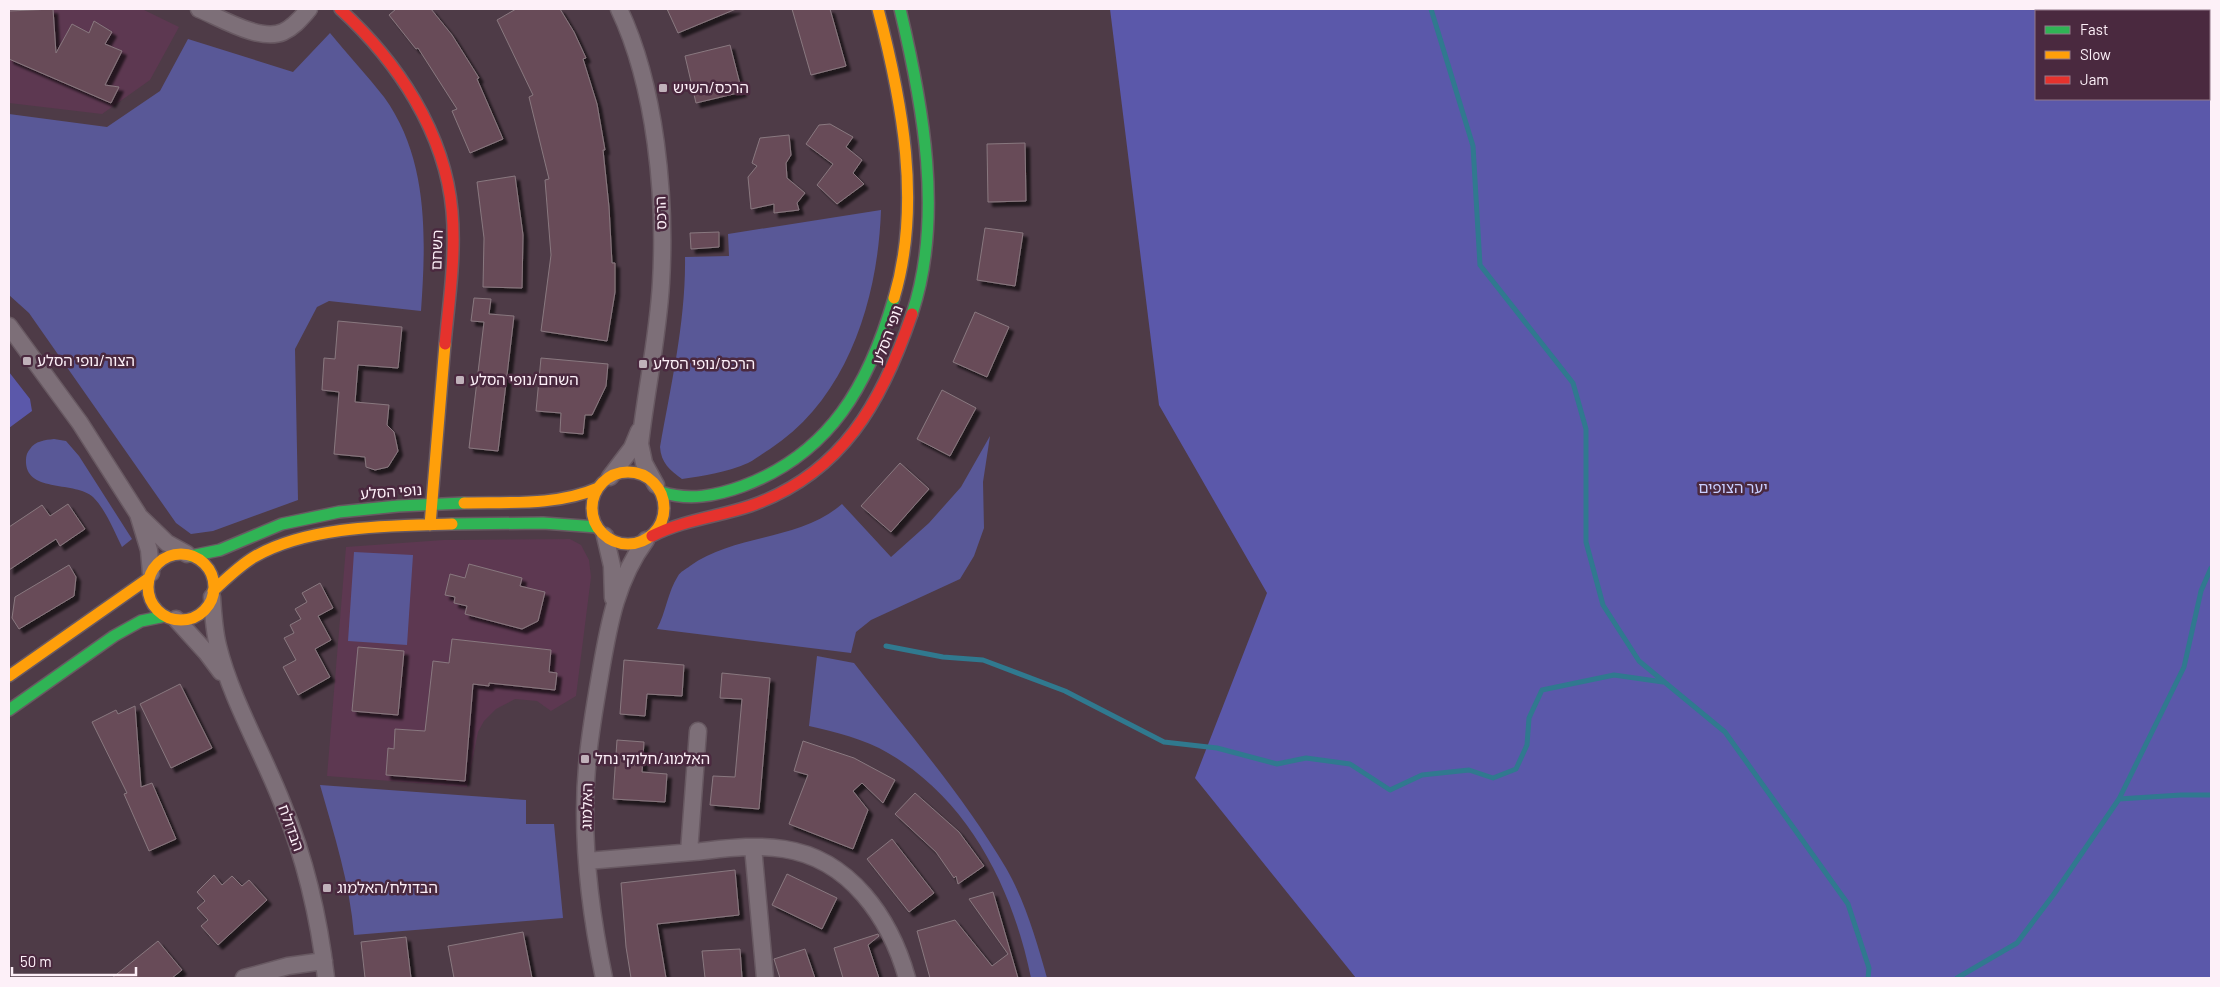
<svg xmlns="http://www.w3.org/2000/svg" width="2220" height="987" font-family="Barlow,'Noto Sans Hebrew',sans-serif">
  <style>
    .built { fill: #5d3851 }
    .green { fill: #595897 }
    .forest { fill: #5b58aa; fill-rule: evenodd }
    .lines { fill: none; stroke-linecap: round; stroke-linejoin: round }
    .stream { stroke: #30798f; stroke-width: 5 }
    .building { fill: #684c59; stroke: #89787f; filter: url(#shadow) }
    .street-casing { stroke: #685962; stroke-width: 19 }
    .fast-casing { stroke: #685962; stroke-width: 14 }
    .slow-casing { stroke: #685962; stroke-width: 14 }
    .jam-casing { stroke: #685962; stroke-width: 14 }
    .street { stroke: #7d6f78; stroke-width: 16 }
    .fast { stroke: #30b455; stroke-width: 11 }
    .slow { stroke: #ff9f0a; stroke-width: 11 }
    .jam { stroke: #e5322d; stroke-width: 11 }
    .poi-dot { fill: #c0b1ba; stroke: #4a293f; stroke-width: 2 }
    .labels { text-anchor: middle; stroke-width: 5; stroke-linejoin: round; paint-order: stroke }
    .poi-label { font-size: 15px; fill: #fdf0f8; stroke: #4a293f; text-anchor: start }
    .street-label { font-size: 15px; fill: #fdf0f8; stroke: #4a293f }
    .park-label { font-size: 15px; fill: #c9ceff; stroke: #4a293f }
  </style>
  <defs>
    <filter id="shadow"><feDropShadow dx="4.5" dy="4.5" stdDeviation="1" flood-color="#0009"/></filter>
  </defs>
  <rect width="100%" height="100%" fill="#4e3b47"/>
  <path class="built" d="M9,9h133l37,18 -29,53 -48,34 -93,-11z
    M570,539l11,6 8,15 2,17 -15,119 -25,15 -14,-10 -22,-2 -19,10 -12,12 -6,11 -11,55 -140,-11 19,-229 98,-7z"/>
  <path class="green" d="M330,33c17,21 37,42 54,64 45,62 42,142 37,214l-92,-10 -12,6 -22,42 3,151 -85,31 -22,3 -15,-11 -147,-210 -20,-18v-181l98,13 53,-36 28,-52 105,33z
    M881,210c-3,89 -33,188 -111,239 -7,4 -14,10 -22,14 -21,9 -44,13 -66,16 -12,-9 -21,-16 -22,-32 11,-62 26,-127 25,-190l44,-1 -1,-22z
    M990,436l-7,46 1,46 -10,28 -14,23 -89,41 -15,12 -5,21 -194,-24c9,-17 11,-38 21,-53 2,-4 8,-7 12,-10 44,-32 110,-25 152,-62l49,53 38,-34 32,-36z
    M54,439l12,2 13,15 53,83 -10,8c-8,-16 -16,-37 -29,-50 -17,-16 -65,-4 -67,-34 0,-6 0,-9 4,-14 5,-8 15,-9 24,-10z
    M354,552l59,3 -6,90 -59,-4z
    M817,656l37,7c52,67 109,132 152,205 19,33 31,74 41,110h-16c-18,-89 -62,-178 -143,-225 -23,-14 -53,-21 -79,-27z
    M320,785l206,15v24h28l9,94 -209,17c-4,-51 -20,-101 -34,-150z"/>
  <path class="forest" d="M1110,9h1101v969h-855l-161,-200 72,-185 -108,-188zM2036,11h173v88h-173z
    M9,372l21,27 2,12 -23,17z"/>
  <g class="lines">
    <path class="stream" d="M1431,9l42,137 7,119 93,118 13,46v113l17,63 36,56 86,71 123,172 21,64 -1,10
      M886,646l57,11 40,3 82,31 99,51 53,6 60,16 29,-6 44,6 40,26 32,-15 47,-5 24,8 23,-9 11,-24 2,-27 13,-28 72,-15 49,7
      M2119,799l62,-4h30
      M1957,978l60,-35 37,-49 65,-95 65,-132 17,-76 10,-23"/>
  </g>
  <path class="building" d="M53,9l3,44 16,-29 17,9 5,-12 18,11 -7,12 17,7 -17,34 14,2 -8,16 -102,-44v-48z
    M396,9h35l21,26 27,43 -2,1 26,60 -33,14 -18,-42 5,-2 -39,-61 -2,1 -27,-34z
    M516,9h44l14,23 12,26 -3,1 14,45 8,46h-2l6,57 3,56h3v29l-8,49 -66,-10 10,-76 -6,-75 4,-1 -20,-82 4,-2 -36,-75z
    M667,9h69l-58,24z
    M792,9h38l16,57 -35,9z
    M730,45l12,47 -46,11 -11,-47z
    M830,124l23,13 -7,10 16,13 -9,13 11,11 -27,20 -20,-19 16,-21 -27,-20 13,-19z
    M789,135l2,20 -5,8 1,15 18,15 -8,10 2,7 -25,3v-9l-23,5 -3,-32 9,-11 -5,-3 8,-25z
    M1025,143l1,58 -38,1 -1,-58z
    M515,176l8,59 -1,53 -39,-1 1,-49 -7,-56z
    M985,228l38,5 -8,53 -38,-6z
    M719,232v15l-28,2 -1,-16z
    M474,298l17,1 -2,15 25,2 -16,135 -29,-3 15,-126 -13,-1z
    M975,312l34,15 -22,50 -34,-15z
    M338,321l64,6 -4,41 -40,-3 -3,37 34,3 -2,20 7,7 4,19 -10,16 -13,3 -9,-3 -1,-10 -31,-3 5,-62 -17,-2 2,-32 11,1z
    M541,358l67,6 -2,22 -14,29h-7l-2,19 -23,-2 1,-19 -25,-2z
    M942,390l34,18 -26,48 -33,-17z
    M900,463l29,26 -38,43 -30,-26z
    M68,504l17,25 -25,17 -4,-7 -47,31v-43l33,-22 8,11z
    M469,564l53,14 -2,8 25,6 -7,29 -16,8 -57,-15 2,-8 -13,-3 1,-6 -10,-2 5,-21 15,4z
    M69,565l7,12 -2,19 -55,33 -7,-11 3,-21z
    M320,583l13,25 -15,8 13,24 -16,9 15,28 -32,18 -15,-28 13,-7 -12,-22 10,-5 -4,-8 11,-6 -6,-10 12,-7 -5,-9z
    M452,639l99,11 -2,22 8,1 -2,17 -66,-7v3l-16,-2 -8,97 -79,-6 2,-27 6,1 1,-20 30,2 8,-70 16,2z
    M358,647l46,4 -6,64 -46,-4z
    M624,660l60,5 -2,31 -35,-2 -2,22 -25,-2z
    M722,673l48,5 -11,131 -49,-4 3,-29 22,1 7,-78 -22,-1z
    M180,684l32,64 -41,20 -31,-64z
    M135,706l6,81 11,-4 24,56 -27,12 -25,-57 3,-1 -35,-71 24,-12 2,4z
    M617,740l27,2 -2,30 25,2 -2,28 -52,-3z
    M803,741l51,17 41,22 -12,23 -21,-20 -9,8 15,19 -15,39 -64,-25 19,-49 -14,-4z
    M915,793l44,39 25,34 -26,18 -2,-8 -2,2 -18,-26 -41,-38z
    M892,839l42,54 -25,19 -42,-53z
    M735,870l4,45 -82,9 9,54h-35l-5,-31 -5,-64z
    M787,874l50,24 -15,31 -50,-24z
    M214,875l8,10 10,-9 10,10 7,-6 18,20 -49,45 -17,-19 7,-6 -11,-12 8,-7 -8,-9z
    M993,892l25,86h-88l-13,-47 38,-11 37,46 16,-12 -39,-55z
    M523,932l9,46h-78l-6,-32z
    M878,934l1,2 -11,9 11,33h-36l-9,-30z
    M406,937l5,41h-46l-4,-36z
    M158,941l24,29 -10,8h-60z
    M740,949l2,29h-37l-3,-27z
    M805,949l10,29h-35l-6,-19z"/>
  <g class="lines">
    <g class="street-casing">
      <path id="street" d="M199,9c22,9 61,33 84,23 11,-5 18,-14 26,-23
        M619,9c37,78 47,188 42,274 -3,54 -15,107 -21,161l4,19 12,22
        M9,326l71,97 58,91 11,36 2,23
        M610,477l22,-29 7,-17
        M140,517l27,26 20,11
        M605,536l7,30 1,32
        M212,597c1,16 2,33 6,49 13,53 45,107 65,159 23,56 36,113 43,173
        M176,619l30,33 15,20
        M753,847l12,131
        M689,852l9,-121
        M587,861c36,-3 71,-6 106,-9 30,-3 61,-8 91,-3 66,10 106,69 123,129
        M244,978l44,-12 36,-5
        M604,978c-15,-71 -24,-148 -16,-222 3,-29 8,-57 13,-86 8,-47 16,-91 45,-130"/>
    </g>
    <g class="fast-casing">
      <path id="fast" d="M900,9c23,96 44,209 12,305
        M661,492c28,9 55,4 82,-6 88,-33 126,-102 151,-188
        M452,524l91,-1 54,4
        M191,556l29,-6 62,-26 57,-12 59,-6 66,-3
        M9,710l105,-74 27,-15 24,-5"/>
    </g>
    <g class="slow-casing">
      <path id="slow" d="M878,9c24,92 44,195 16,289
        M592 508a36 36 0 1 1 72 0a36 36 0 1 1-72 0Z
        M464,503c44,-1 93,3 134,-15
        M430,525l15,-181
        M148 587a33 33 0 1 1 66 0a33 33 0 1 1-66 0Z
        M213,591c13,-12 26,-25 41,-34 55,-32 136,-31 198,-33
        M9,676l140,-98"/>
    </g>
    <g class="jam-casing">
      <path id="jam" d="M340,9c57,52 105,123 112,202 4,44 -3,89 -7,133
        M652,536c31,-16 65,-19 98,-30 92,-32 132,-104 162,-192"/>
    </g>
    <use href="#street" class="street"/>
    <use href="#fast" class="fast"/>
    <use href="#slow" class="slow"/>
    <use href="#jam" class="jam"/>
  </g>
  <g class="poi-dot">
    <rect x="658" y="83" width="10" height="10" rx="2.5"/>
    <rect x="22" y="356" width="10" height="10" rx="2.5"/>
    <rect x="638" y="359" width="10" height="10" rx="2.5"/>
    <rect x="455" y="375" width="10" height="10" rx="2.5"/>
    <rect x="580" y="754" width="10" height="10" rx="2.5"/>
    <rect x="322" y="883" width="10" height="10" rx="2.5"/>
  </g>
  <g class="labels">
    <g class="poi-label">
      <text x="673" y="93">הרכס/השיש</text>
      <text x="37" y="366">הצור/נופי הסלע</text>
      <text x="653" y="369">הרכס/נופי הסלע</text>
      <text x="470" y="385">השחם/נופי הסלע</text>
      <text x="595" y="764">האלמוג/חלוקי נחל</text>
      <text x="337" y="893">הבדולח/האלמוג</text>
    </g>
    <g class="street-label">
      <text transform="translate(661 213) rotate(-92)" y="5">הרכס</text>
      <text transform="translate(437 250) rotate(-88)" y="5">השחם</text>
      <text transform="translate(888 335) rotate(-70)" y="5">נופי הסלע</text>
      <text transform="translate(391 492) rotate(-4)" y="5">נופי הסלע</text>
      <text transform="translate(587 806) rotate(-89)" y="5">האלמוג</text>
      <text transform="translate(291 828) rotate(70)" y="5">הבדולח</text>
    </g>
    <g class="park-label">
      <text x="1733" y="493">יער הצופים</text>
    </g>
  </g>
  <rect width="2220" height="987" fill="none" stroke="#fdf0f8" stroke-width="20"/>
  <rect x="2035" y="10" width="175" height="90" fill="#4a293f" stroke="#927989"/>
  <rect x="2045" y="26" width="25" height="8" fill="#30b455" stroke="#927989"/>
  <text x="2080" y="35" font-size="15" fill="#fdf0f8">Fast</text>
  <rect x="2045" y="51" width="25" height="8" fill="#ff9f0a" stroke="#927989"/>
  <text x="2080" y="60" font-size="15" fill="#fdf0f8">Slow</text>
  <rect x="2045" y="76" width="25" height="8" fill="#e5322d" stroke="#927989"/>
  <text x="2080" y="85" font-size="15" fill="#fdf0f8">Jam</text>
  <path d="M12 967v8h124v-8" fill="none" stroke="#fdf0f8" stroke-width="2.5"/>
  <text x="20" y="967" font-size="15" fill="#fdf0f8" stroke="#4a293f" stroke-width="4" paint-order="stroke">50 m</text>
</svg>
